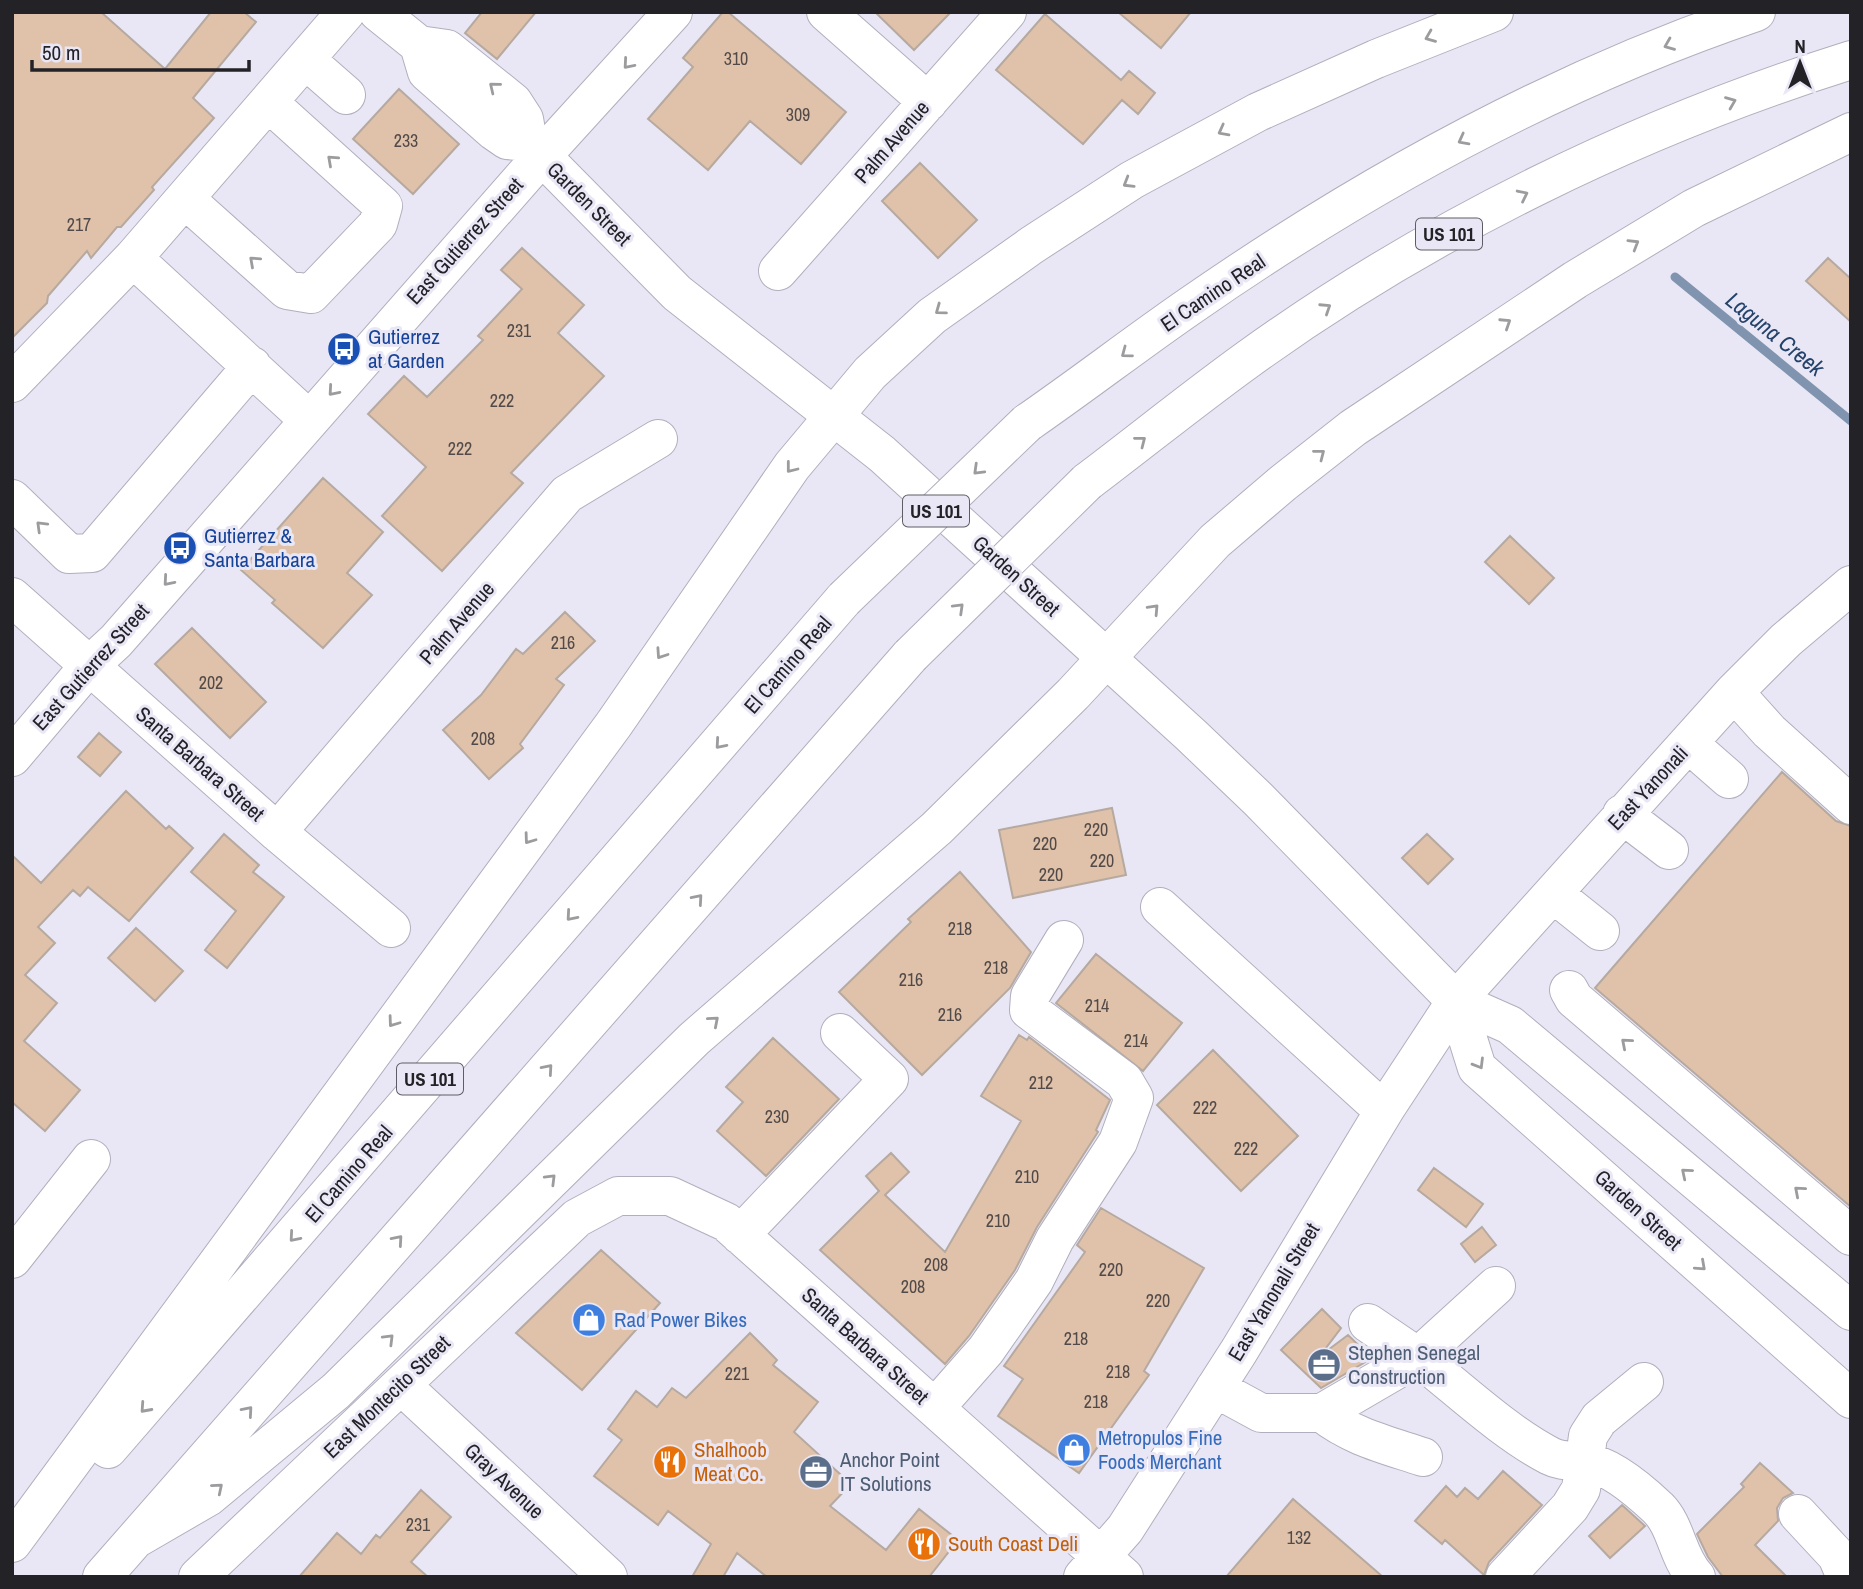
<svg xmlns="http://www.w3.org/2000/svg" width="1863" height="1589" font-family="'Archivo Narrow',sans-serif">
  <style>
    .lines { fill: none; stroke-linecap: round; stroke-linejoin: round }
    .stream { stroke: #8094af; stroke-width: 9 }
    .building { fill: #e0c2ab; stroke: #b6a9a0; stroke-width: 2 }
    .minor-casing { stroke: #b1afbd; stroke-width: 40 }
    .major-casing { stroke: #b1afbd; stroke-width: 40 }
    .highway-casing { stroke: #b1afbd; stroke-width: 40 }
    .minor { stroke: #fff; stroke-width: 38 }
    .major { stroke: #fff; stroke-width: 38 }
    .highway { stroke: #fff; stroke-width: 38 }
    .highway-bridge-casing { stroke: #b1afbd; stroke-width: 40; stroke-linecap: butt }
    .highway-bridge { stroke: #fff; stroke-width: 38 }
    .oneway { stroke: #9c9c9e }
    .labels { text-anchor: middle; stroke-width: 6; stroke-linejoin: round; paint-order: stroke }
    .number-label { font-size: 18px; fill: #524a48 }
    .shield { fill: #e9e7f5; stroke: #5e5d65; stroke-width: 2 }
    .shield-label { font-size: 19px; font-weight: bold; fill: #232227 }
    .street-label { font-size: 21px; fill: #232227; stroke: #e9e7f5 }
    .transit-label { font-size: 21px; fill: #164399; stroke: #e9e7f5; text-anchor: start }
    .shop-label { font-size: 21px; fill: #366cbe; stroke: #e9e7f5; text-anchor: start }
    .service-label { font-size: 21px; fill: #4e5e75; stroke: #e9e7f5; text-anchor: start }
    .food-label { font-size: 21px; fill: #c56008; stroke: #e9e7f5; text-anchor: start }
    .water-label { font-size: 23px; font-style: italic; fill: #25436a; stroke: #e9e7f5 }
  </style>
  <rect width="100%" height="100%" fill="#e9e7f5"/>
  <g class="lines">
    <path class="stream" d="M1675,277l176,144"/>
  </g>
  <path class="building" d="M12,12h89l64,57 46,-57h33l12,10 -63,76 21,20 -62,69 2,3 -33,37h-4l-26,31 -4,-7 -39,45 -1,7 -35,35z
    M482,12h54l-39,47 -32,-26z
    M723,12h5l118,100 -45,52 -51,-43 -42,49 -60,-51 45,-52 -10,-9z
    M875,12h76l-37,38z
    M1118,12h73l-30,36z
    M1045,14l76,66 8,-9 26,22 -17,21 -16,-14 -39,44 -87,-74z
    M399,89l60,55 -46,50 -60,-55z
    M920,163l57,57 -39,38 -56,-57z
    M522,248l62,57 -26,28 46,43 -93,97 12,10 -81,88 -60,-55 44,-49 -58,-53 36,-38 23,21 56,-57 -5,-4 44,-47 -21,-19z
    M1828,258l23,21v43l-45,-41z
    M323,478l60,54 -36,41 25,22 -49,53 -51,-45 3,-3 -34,-30z
    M1510,536l44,42 -25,26 -44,-42z
    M565,612l30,29 -39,38 8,6 -44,59 3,4 -34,31 -46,-49 38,-35 35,-46 7,5z
    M192,628l74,74 -36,36 -75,-74z
    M99,733l22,19 -21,24 -22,-19z
    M1782,772l54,49 15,5v381l-256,-219z
    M126,791l40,38 3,-3 24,22 -64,73 -41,-34 -8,9 -7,-6 -35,37 17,16 -30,32 32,28 -33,38 56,49 -35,41 -33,-29v-247l29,28z
    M1112,808l14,67 -113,23 -14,-68z
    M224,834l35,31 -6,7 31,25 -57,71 -22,-18 31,-39 -45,-39z
    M1427,834l26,25 -25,25 -26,-26z
    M960,872l71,80 -21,36 -88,87 -83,-83 72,-70 -3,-3z
    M136,928l47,43 -28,30 -47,-43z
    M1096,954l86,69 -39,48 -87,-68z
    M1019,1035l8,5 2,-3 81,63 -14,30 2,2 -61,95 -22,43 -46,66 -24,28 -125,-114 59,-59 -13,-15 25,-23 18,19 -24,23 60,57 76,-131 -40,-25z
    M773,1038l66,61 -73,77 -49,-45 26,-29 -17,-15z
    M1213,1050l85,86 -57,55 -84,-86z
    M1434,1168l49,36 -17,23 -48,-37z
    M1101,1208l103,60 -60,103 5,4 -70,98 -81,-57 25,-37 -19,-13 81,-114 -8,-7z
    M1482,1227l14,18 -21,17 -14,-18z
    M601,1250l59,53 -78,87 -66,-57z
    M1322,1309l19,19 -15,20 2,2 20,-15 24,23 -51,30 -40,-38z
    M750,1333l27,27 -4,5 45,37 -24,30 57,52 -21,22 56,44 33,-41 39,31 -29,37h-162l-30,-24 -14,24h-31l19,-33 -43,-33 -10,14 -64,-49 28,-36 -14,-11 28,-38 21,16 15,-19 14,10z
    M1760,1463l33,30 -10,5 -6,10 1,13 -23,24 32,32h-64l-15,-20 -11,-23 47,-47 -3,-3z
    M1503,1471l39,34 -53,57 -5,13 -39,-35 -3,4 -27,-23 31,-35 11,11 8,-9 13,11z
    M421,1490l30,27 -40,45 17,15h-129l38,-44 24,21 15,-19 4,3z
    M1293,1499l90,78h-157z
    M1622,1505l23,21 -35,32 -21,-22z"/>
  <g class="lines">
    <g class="minor-casing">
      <path id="minor" d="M826,12l102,90
        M306,60l40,35
        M541,157l132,-145
        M185,199l102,91 24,4 67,-70 5,-18 -114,-103
        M778,271l229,-259
        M12,383l121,-125
        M308,419l-175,-161 213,-246
        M12,499l57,55 23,-1 160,-187
        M12,597l265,235 114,96
        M1734,692l35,39 82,74
        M1689,744l40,35
        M1622,814l47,36
        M277,832l290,-338 91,-55
        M1555,895l45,36
        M1160,907l224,204
        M1569,990l5,9 277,237
        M740,1235l149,-156 -49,-46
        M12,1259l79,-100
        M1368,1323l50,34 78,-71
        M401,1385l207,192
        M1215,1388l46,25h61l96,-56c41,32 86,75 132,99 14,7 23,3 36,6 25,4 54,29 72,46 19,19 19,49 38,69
        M935,1408l51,-58 48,-69 21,-42 63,-97 16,-44 -10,-17 -95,-71 1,-14 34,-56
        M1322,1413c30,24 65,32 101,44
        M1798,1514l39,42 9,21
        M198,1577l379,-359 41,-22h52l56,26 398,355
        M1083,1577l42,-48 114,-178 148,-245 69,-105 278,-309 52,-52 65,-55
        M1505,1577l65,-70 11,-18 7,-53 11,-17 45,-37"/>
    </g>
    <g class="major-casing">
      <path id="major" d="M378,12l41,33 28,4 66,53 11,17 4,23 149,151 205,161 309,281 67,64 198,202 54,24 341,286
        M419,45l8,27 67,59 13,9 21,2
        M12,757l77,-91 27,-25 425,-484
        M1456,1001l21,67 374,331"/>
    </g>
    <g class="highway-casing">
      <path id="highway" d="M1027,423c55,-38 108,-79 163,-117 174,-121 365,-226 566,-294
        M1087,482c53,-40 106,-83 160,-122 181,-131 391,-233 604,-300
        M108,1449l736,-850
        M139,1537l69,-40 128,-106 358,-352 243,-211 136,-134 142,-153 68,-58 70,-55 222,-148 119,-72 157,-76
        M12,1543l602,-819 178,-258 78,-93 62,-57 100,-71 100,-65 126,-68 118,-53 118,-47
        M102,1577l808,-921"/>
    </g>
    <use href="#minor" class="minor"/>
    <use href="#major" class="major"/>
    <use href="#highway" class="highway"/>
    <g class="highway-bridge-casing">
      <path id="highway-bridge" d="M844,599l183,-176
        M910,656l177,-174"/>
    </g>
    <use href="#highway-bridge" class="highway-bridge"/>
  </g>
  <defs><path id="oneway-chevron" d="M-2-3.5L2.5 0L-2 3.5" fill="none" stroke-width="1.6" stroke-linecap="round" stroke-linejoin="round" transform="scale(1.75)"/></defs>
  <g class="oneway">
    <use href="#oneway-chevron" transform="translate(1430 37) rotate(158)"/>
    <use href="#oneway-chevron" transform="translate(1669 45) rotate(158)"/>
    <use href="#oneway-chevron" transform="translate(628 64) rotate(131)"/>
    <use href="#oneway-chevron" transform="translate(494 87) rotate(-141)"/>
    <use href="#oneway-chevron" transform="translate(1731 102) rotate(-22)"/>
    <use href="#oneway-chevron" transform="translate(1223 131) rotate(152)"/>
    <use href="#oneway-chevron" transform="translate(1463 140) rotate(152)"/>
    <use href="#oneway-chevron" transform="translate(332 160) rotate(-138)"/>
    <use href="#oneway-chevron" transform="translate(1128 183) rotate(149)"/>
    <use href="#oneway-chevron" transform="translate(1523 195) rotate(-26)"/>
    <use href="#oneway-chevron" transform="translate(1634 244) rotate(-31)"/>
    <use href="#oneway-chevron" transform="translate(254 261) rotate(-138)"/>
    <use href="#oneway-chevron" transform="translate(1326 308) rotate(-33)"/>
    <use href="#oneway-chevron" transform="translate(940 310) rotate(144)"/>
    <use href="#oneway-chevron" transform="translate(1506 323) rotate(-33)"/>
    <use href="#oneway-chevron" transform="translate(1126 353) rotate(143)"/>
    <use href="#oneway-chevron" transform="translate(333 391) rotate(131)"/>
    <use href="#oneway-chevron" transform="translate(1141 441) rotate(-38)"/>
    <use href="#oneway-chevron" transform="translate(1320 454) rotate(-38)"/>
    <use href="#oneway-chevron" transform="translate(791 468) rotate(128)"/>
    <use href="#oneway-chevron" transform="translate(978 470) rotate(136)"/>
    <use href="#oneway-chevron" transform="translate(41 526) rotate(-136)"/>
    <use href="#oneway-chevron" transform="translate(168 581) rotate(131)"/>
    <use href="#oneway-chevron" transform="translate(959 608) rotate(-44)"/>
    <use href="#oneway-chevron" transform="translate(1154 609) rotate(-47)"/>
    <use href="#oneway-chevron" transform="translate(661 654) rotate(124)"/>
    <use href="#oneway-chevron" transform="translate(720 744) rotate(131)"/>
    <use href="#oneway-chevron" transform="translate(529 839) rotate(126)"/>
    <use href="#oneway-chevron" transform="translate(698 899) rotate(-49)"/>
    <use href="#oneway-chevron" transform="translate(571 916) rotate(131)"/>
    <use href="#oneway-chevron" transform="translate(714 1021) rotate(-41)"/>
    <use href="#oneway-chevron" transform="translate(393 1022) rotate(126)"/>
    <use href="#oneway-chevron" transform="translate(1626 1043) rotate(-139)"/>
    <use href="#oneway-chevron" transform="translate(1479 1064) rotate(59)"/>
    <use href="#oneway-chevron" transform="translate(548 1069) rotate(-49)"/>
    <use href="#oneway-chevron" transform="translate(1686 1173) rotate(-140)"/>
    <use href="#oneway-chevron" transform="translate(551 1179) rotate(-45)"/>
    <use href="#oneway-chevron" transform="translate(1799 1191) rotate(-139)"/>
    <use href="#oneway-chevron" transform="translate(294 1237) rotate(131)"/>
    <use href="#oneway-chevron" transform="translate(398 1240) rotate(-49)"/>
    <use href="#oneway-chevron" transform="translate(1701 1266) rotate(42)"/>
    <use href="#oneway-chevron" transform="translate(389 1339) rotate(-45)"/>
    <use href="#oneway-chevron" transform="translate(145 1408) rotate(132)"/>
    <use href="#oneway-chevron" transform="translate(248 1411) rotate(-49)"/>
    <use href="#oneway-chevron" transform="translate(218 1488) rotate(-40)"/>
  </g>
  <defs>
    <g id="bus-disc" transform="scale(1.75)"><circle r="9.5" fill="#1a4fb4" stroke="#e9e7f5"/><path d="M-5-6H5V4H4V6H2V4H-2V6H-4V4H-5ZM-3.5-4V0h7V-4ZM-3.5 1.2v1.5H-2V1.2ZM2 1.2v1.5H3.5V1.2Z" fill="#fff"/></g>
    <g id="shop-disc" transform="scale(1.75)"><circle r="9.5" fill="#3f7fe0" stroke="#e9e7f5"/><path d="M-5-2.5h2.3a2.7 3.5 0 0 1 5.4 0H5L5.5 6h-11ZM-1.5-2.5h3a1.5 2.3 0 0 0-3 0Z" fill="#fff"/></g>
    <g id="office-disc" transform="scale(1.75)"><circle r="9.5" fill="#5c6f8a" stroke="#e9e7f5"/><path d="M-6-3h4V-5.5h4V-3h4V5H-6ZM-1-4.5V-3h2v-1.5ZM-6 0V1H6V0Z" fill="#fff"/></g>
    <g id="restaurant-disc" transform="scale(1.75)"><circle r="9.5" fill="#e8710a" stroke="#e9e7f5"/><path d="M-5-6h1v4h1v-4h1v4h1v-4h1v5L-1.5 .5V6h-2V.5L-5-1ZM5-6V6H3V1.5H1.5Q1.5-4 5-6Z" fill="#fff"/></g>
  </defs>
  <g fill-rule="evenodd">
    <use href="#bus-disc" x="344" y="349"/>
    <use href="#bus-disc" x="180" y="548"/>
    <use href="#shop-disc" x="589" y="1320"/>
    <use href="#office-disc" x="1324" y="1365"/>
    <use href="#shop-disc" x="1074" y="1450"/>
    <use href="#restaurant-disc" x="670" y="1462"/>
    <use href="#office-disc" x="816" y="1472"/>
    <use href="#restaurant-disc" x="924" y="1544"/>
  </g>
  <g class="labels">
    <g class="number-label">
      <text x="736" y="65">310</text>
      <text x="798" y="121">309</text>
      <text x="406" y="147">233</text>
      <text x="79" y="231">217</text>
      <text x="519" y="337">231</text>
      <text x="502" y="407">222</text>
      <text x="460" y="455">222</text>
      <text x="563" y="649">216</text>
      <text x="211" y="689">202</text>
      <text x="483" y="745">208</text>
      <text x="1096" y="836">220</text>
      <text x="1045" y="850">220</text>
      <text x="1102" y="867">220</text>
      <text x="1051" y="881">220</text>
      <text x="960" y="935">218</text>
      <text x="996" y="974">218</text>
      <text x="911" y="986">216</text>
      <text x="1097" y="1012">214</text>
      <text x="950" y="1021">216</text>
      <text x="1136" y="1047">214</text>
      <text x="1041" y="1089">212</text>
      <text x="1205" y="1114">222</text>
      <text x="777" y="1123">230</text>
      <text x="1246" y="1155">222</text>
      <text x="1027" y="1183">210</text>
      <text x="998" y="1227">210</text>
      <text x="936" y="1271">208</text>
      <text x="1111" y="1276">220</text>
      <text x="913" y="1293">208</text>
      <text x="1158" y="1307">220</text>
      <text x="1076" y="1345">218</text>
      <text x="1118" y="1378">218</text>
      <text x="737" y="1380">221</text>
      <text x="1096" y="1408">218</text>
      <text x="418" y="1531">231</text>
      <text x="1299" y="1544">132</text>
    </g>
    <g class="shield">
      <rect x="1416" y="218.5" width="66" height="31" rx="5"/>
      <rect x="903" y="495.5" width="66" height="31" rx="5"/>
      <rect x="397" y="1063.5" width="66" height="31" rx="5"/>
    </g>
    <g class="shield-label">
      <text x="1449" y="241">US 101</text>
      <text x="936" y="518">US 101</text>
      <text x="430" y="1086">US 101</text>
    </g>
    <g class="street-label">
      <text transform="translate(892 142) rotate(-49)" y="7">Palm Avenue</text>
      <text transform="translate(589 204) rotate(45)" y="7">Garden Street</text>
      <text transform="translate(465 241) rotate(-48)" y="7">East Gutierrez Street</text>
      <text transform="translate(1213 293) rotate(-34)" y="7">El Camino Real</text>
      <text transform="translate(1016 576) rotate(42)" y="7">Garden Street</text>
      <text transform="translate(457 623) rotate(-49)" y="7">Palm Avenue</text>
      <text transform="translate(788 665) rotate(-49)" y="7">El Camino Real</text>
      <text transform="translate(91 667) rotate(-48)" y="7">East Gutierrez Street</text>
      <text transform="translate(200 764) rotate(41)" y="7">Santa Barbara Street</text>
      <text transform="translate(1648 788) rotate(-47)" y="7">East Yanonali</text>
      <text transform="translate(349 1174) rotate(-49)" y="7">El Camino Real</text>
      <text transform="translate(1638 1210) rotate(42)" y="7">Garden Street</text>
      <text transform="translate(1274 1292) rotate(-59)" y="7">East Yanonali Street</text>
      <text transform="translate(865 1346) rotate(42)" y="7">Santa Barbara Street</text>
      <text transform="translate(387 1397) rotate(-44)" y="7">East Montecito Street</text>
      <text transform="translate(504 1481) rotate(43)" y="7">Gray Avenue</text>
    </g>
    <g class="transit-label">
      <text x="368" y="344">Gutierrez<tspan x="368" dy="24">at Garden</tspan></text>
      <text x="204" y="543">Gutierrez &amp;<tspan x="204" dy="24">Santa Barbara</tspan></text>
    </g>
    <g class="shop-label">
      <text x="614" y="1327">Rad Power Bikes</text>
      <text x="1098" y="1445">Metropulos Fine<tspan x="1098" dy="24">Foods Merchant</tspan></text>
    </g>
    <g class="service-label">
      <text x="1348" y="1360">Stephen Senegal<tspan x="1348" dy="24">Construction</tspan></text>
      <text x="840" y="1467">Anchor Point<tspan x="840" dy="24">IT Solutions</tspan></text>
    </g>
    <g class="food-label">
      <text x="694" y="1457">Shalhoob<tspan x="694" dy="24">Meat Co.</tspan></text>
      <text x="948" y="1551">South Coast Deli</text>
    </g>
    <g class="water-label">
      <text transform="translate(1775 334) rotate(39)" y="8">Laguna Creek</text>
    </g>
  </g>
  <rect width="1863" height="1589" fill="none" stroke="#232227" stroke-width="28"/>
  <g transform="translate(1800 63)" stroke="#e9e7f5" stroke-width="5" paint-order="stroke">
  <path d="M0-5L12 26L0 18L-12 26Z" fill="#232227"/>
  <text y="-10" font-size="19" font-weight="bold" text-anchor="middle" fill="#232227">N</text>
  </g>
  <path d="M32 60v10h217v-10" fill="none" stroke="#232227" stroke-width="3.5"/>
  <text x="42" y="60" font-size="21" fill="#232227" stroke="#e9e7f5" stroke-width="5" paint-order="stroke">50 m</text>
</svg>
